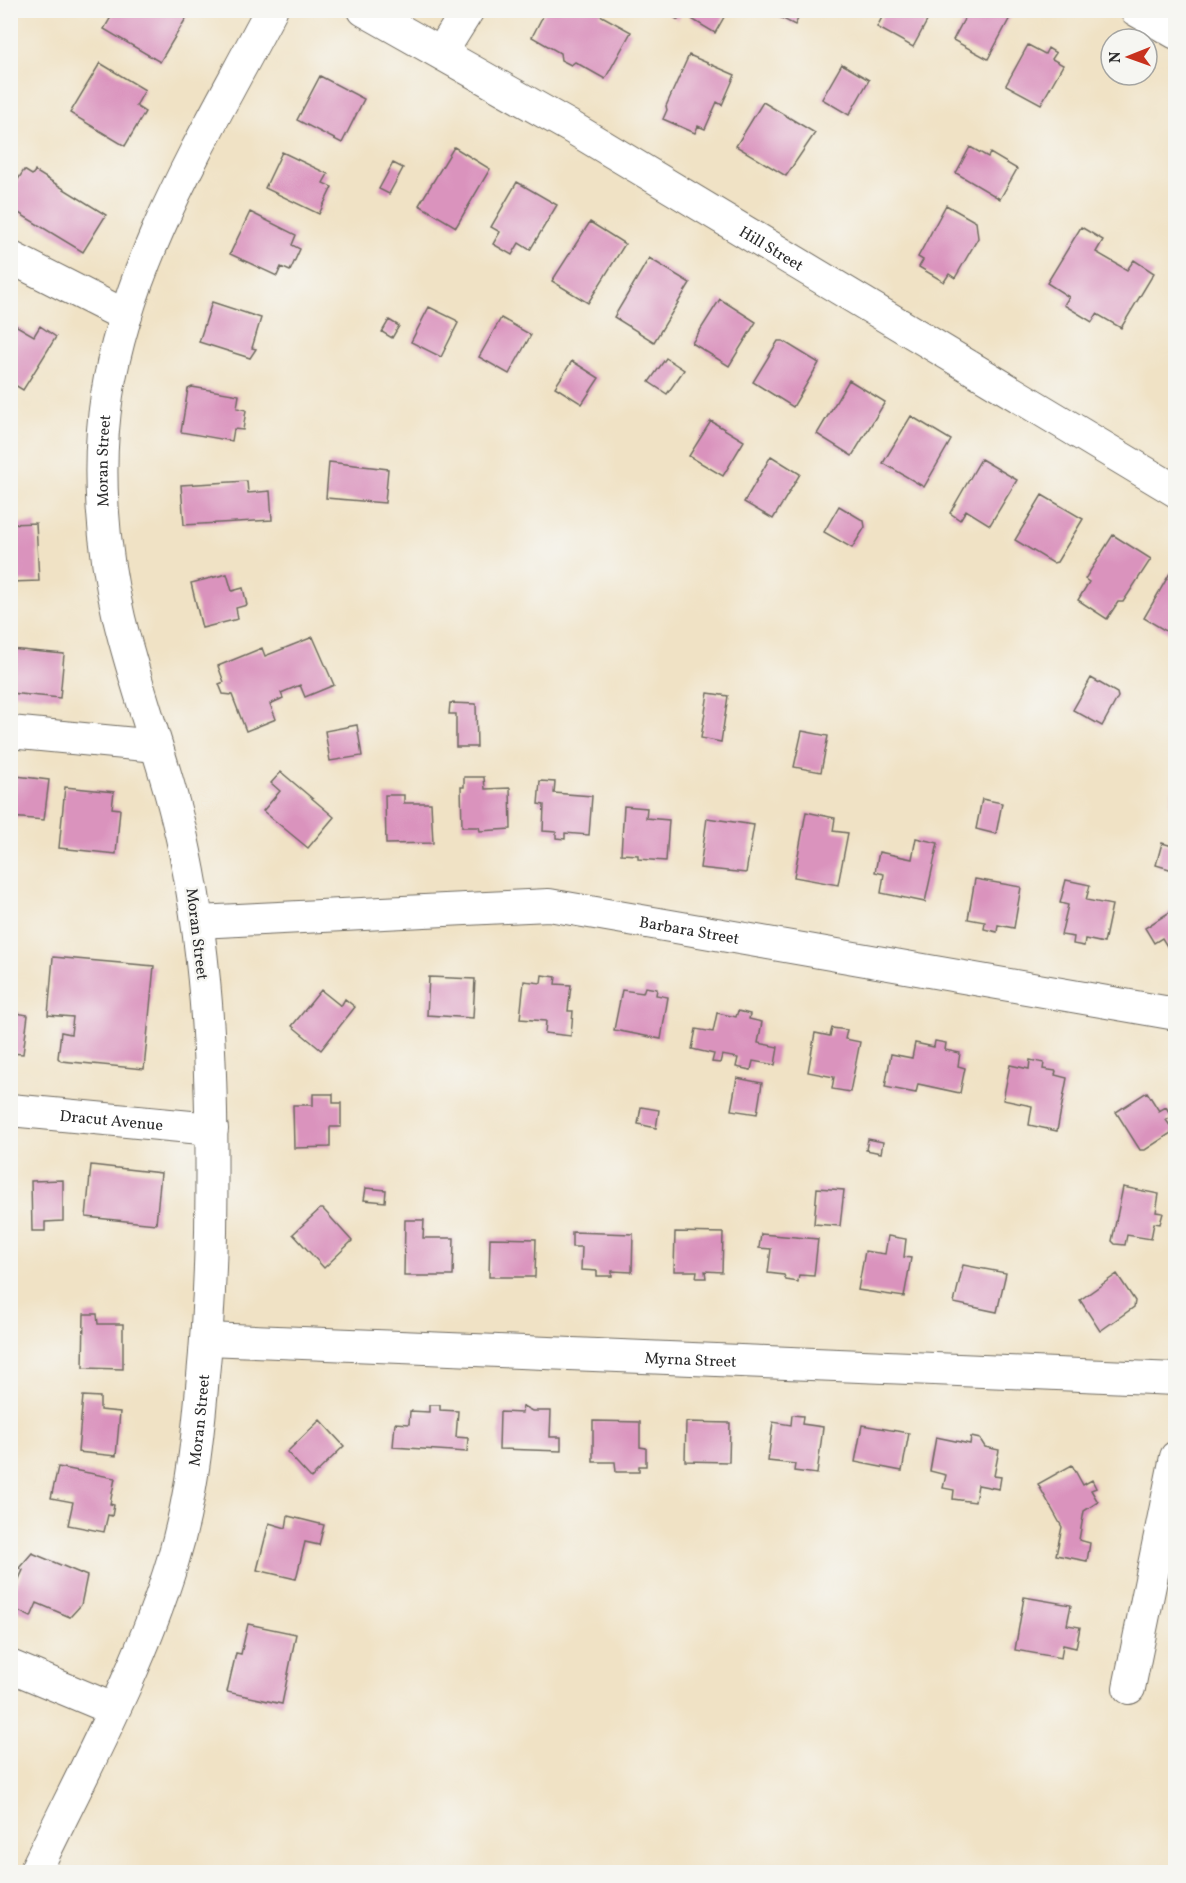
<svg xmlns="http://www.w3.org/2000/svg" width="1186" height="1883" font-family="Vollkorn,serif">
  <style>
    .building { fill: #da93bd }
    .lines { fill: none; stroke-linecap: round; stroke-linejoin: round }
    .minor-casing { stroke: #706b61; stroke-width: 34 }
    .minor { stroke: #fff; stroke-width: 32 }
    .labels { text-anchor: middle; stroke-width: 5; stroke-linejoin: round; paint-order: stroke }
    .street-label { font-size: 16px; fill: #2b2b2b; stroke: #f6f6f2 }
  </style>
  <rect width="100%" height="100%" fill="#f6f6f2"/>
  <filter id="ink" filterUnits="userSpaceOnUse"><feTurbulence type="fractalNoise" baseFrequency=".0167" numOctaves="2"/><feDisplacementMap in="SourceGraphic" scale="12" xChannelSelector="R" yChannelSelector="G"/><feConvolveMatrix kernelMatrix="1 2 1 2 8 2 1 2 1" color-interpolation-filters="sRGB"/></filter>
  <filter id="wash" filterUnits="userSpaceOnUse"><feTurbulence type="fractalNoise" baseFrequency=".008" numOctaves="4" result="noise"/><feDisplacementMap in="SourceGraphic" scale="24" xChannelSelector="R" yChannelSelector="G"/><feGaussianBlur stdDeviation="1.35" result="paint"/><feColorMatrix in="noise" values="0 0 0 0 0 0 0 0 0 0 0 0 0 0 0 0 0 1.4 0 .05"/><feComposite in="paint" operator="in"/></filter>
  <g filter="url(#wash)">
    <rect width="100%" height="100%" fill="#f0e2c5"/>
    <g id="blocks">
      <path class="building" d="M115,10l17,2 1,-2h58l-31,52 -56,-33z
        M546,10h57l-3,5 31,17 -26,47 -30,-17 -4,3 -10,-5 -1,-7 -28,-16z
        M662,10h22l-6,10z
        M694,10h34l-13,23 -25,-15z
        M777,10h25l-7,15 -20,-10z
        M886,10h47l-20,37 -36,-20z
        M969,10h45l-26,49 -35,-19z
        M1028,45l17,9 3,-6 8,5 -4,6 11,6 -22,39 -35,-19z
        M689,55l46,20 -13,30 -5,-3 -12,27 -7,-3 -3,7 -32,-14 4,-9 -1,-4z
        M100,63l45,27 -9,16 9,6 -20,34 -55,-33z
        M842,64l27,16 -20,35 -27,-16z
        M320,76l44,23 -22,44 -45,-23z
        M763,102l52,31 -29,43 -50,-30z
        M454,147l36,22 -34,58 -37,-22z
        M970,147l18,10 2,-4 27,16 -17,30 -44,-26z
        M282,152l46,22 -5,9 9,4 -13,27 -54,-26z
        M393,163l10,5 -14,26 -10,-5z
        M24,170l8,5 3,-4 71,44 -23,37 -71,-43 4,-6 -6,-3v-8z
        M517,182l40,23 -27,45 -11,-7 -7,12 -19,-11 7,-12 -9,-5z
        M946,205l30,17 2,16 -23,40 -6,-4 -5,8 -25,-15 4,-7 -5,-3z
        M250,212l46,23 -4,10 8,4 -10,22 -9,-4 -4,9 -47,-22z
        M590,222l35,22 -37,59 -36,-22z
        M1081,227l22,13 -7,12 31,18 7,-10 20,13 -33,55 -24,-14 -5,8 -28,-17 5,-8 -22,-14z
        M649,258l41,25 -36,59 -40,-25z
        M720,299l36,23 -27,44 -37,-23z
        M212,302l49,16 -9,30 4,1 -6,9 -51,-16z
        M429,307l27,13 2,3 -17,34 -30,-15z
        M501,318l30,17 -22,39 -30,-17z
        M389,320l10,6 -7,12 -10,-6z
        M10,322l24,14 6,-10 16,11 -33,53 -13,-8z
        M778,341h5l36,22 -26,44 -40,-25z
        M666,358l18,12 -17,24 -18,-12z
        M572,361l27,17 -17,26 -27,-17z
        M849,380l36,22 -33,54 -35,-22z
        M192,387l47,8 -2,13 9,2 -3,20 -9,-1 -2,12 -51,-9 7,-43z
        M911,416l40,24 -27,47 -41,-24z
        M711,421l33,20 -21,35 -34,-20z
        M771,456l29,18 -27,45 -29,-17z
        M981,459l36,21 -27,45 -24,-15 -6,10 -10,-7z
        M329,462l59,7 -3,34 -59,-5z
        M247,481l1,12 22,-2 2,29 -88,5 -3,-40z
        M1042,495l41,24 -26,43 -4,1 -38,-23z
        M839,506l25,15 1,6 -13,21 -28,-16z
        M36,523l3,58 -29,1v-58z
        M1113,535l38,24 -28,43h-5l-11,17 -29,-19 11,-18 -4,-3z
        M1170,573l6,4v60l-32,-19z
        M227,574l5,17 11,-3 4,17 -11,3 2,11 -36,9 -11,-45z
        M313,637l21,48 -29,12 -5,-12 -19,8 2,5 -13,6 6,15 -30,12 -14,-36 -9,-1 -4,-10 5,-2 -6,-16 44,-18 3,8z
        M10,649l54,5 -4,44 -50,-5z
        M1091,678l26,15 1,4 -16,29 -29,-16z
        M708,693l20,3 -7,46 -20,-4z
        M450,703l26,1 1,43h-21v-33h-7z
        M357,725l5,31 -32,5 -5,-30z
        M802,731l26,5 -7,36 -27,-5z
        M281,772l53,45 -26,31 -45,-37 17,-20 -9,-8z
        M16,776l33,4 -5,40 -33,-3z
        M464,777h20l1,12 25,-1 1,41 -31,2 -1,-4h-17l-1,-40h3z
        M540,781l15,1 -1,11 38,3 -3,39 -24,-2v6l-9,-1v-6l-13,-1 1,-26 -6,-1z
        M1174,783h2v24l-6,-1z
        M65,787l49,5 -2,16 8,1 -4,45 -57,-6z
        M385,795h19v8h27l2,40 -47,1z
        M982,799l20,4 -6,31 -20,-5z
        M624,806l23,2 -1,10 23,2 -3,41 -28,-2v-4l-17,-1z
        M806,812l29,6 -2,13 15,2 -10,52 -44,-8z
        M707,818l47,7 -8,48 -46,-5z
        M916,838l22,5 -13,59 -44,-9 3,-19 -9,-2 4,-20 33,7z
        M1162,843l14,4v24l-20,-6z
        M975,879l46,8 -7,41 -16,-3 -1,7 -13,-3 1,-7 -17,-3z
        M1066,880l24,5 -4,15 26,5 -8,38 -19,-4 -1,7 -11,-2 1,-7 -13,-2 7,-30 -8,-2z
        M1176,908v46l-3,2 -11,-18 -8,5 -9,-15z
        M53,957l101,9 -10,103 -83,-8 -3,-3 3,-26 10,2 2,-17 -25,-2z
        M542,975l14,2 -1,7 16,1 -3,26h5l-2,25 -26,-3 1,-12 -26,-2 4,-38 17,2z
        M429,977l46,2 -2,39 -46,-3z
        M645,987l12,2 -1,6 12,2 -7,42 -47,-9 8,-40 21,3z
        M321,990l20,16 4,-7 10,8 -34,43 -29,-24z
        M738,1011l12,3 -1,5 13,3 -4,21 20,4 -3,18 -22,-4 -2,9 -15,-3 2,-9 -16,-3 -2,8 -8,-1 2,-8 -22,-5 4,-20 17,3 4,-19 19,4z
        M10,1012l18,3 -5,39 -13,-1z
        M832,1028l15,2 -2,9 15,3 -10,50 -18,-3 2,-12 -26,-5 7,-39 15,3z
        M935,1041l11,2 -1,7 15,3 -2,13 7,2 -5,25 -42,-9 -2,9 -31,-6 6,-33 21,4 3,-15 19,4z
        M1030,1060l14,3 -1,6 13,2 -1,4 12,3 -10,53 -28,-6 3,-19 -29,-6 7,-35 19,4z
        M737,1078l25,5 -5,31 -26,-4z
        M1147,1092l12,19 7,-4 6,10 -6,3 8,11 -29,19h-5l-24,-38z
        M313,1094h20v9h8v24h-11v20l-36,1 -1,-43h20z
        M641,1107l18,3 -3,18 -18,-4z
        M868,1139l15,3 -2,11 -15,-3z
        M91,1165l70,8 -5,51 -70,-7z
        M63,1180v41l-18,1v9h-13l-1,-50z
        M1123,1187l36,7 -3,18 7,1 -3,11 -6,-1 -3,16 -24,-4 -2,10 -10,-1 -3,-3z
        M366,1188l20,2 -1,12 -21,-2z
        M817,1188l27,2 -4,36 -26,-2z
        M320,1209h3l29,32 -28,27 -31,-34z
        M405,1220h19l-1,18h31l-1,38h-49z
        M572,1232l61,2 -1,38 -20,-1v5h-15v-5l-16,-1 1,-23h-10z
        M675,1232l48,1 -1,39 -17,-1 1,7h-10l1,-7h-23z
        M761,1234l57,5 -4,37 -15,-1 -1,7 -12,-2 -2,-5 -16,-2 3,-24 -12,-1z
        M888,1236l18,3 -2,18 7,1 -7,39 -46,-7 7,-39 20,3z
        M490,1238l46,1 -1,38h-46z
        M963,1265l43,8 -9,39 -43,-9z
        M1117,1274l18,27 -1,6 -34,24 -20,-31z
        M84,1314h13l1,10h25v45l-40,-1z
        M83,1396l17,1v13l20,2 -4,44 -38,-4z
        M429,1405h11v5l18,1 -2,26 12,1 -1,14 -74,-5 2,-24 14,1 1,-13 19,1z
        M523,1406l9,5h19l-1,26h11v14l-62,-2 1,-37 22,1z
        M792,1415l11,1 -1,8 21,3 -6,47 -23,-3 1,-7 -27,-3 5,-39 18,3z
        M320,1420l24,26 -33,32 -24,-26z
        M593,1421l47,1v25l6,1v18h-7v6h-23l-1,-10h-22z
        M686,1422l44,1 -1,39 -44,-1z
        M862,1425l47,8 -7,38 -47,-9z
        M936,1437l34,7 1,-7 9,2 5,8 14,3 -5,26 7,1 -2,12 -21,-4 -3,17 -22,-3 1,-9 -11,-2 3,-13 -16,-4z
        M1072,1465l11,20 9,-5 4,8 -5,2 7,12 -14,9 -5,29 11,3 -3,18 -31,-6 6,-28 -24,-43z
        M58,1467l57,11 -5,26 4,1 -2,11 -4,-1 -4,17 -36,-7 5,-23 -22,-4z
        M288,1516l36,9 -5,20 -14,-3 -9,37 -39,-9 12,-47 17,5z
        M32,1553l55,23 -6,29 -11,12 -33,-14 -6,14 -21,-10v-8l13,-29 -4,-2z
        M1024,1597l47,8 -4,20 13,2 -4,21 -13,-3 -2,13 -46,-8z
        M248,1624l48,10 -14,70 -55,-12 9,-39 5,1z"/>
    </g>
  </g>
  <g filter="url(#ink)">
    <use href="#blocks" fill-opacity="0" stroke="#706b61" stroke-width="1.5"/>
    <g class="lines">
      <g class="minor-casing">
        <g id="minor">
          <path id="s1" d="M364,10l207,117 605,364"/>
          <path d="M1136,10l40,23"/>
          <path d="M441,53l27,-43"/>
          <path d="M10,257l116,59"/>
          <path d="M10,732l146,14"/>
          <path id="s2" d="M198,922l351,-17 627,109"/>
          <path id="s3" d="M10,1110l202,19"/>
          <path id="s4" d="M207,1339l969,40"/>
          <path d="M10,1666l103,43"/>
          <path d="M1129,1688l47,-231"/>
          <path id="s5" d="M35,1872c48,-100 106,-205 138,-312 17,-56 24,-114 29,-173 5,-51 8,-103 9,-155 2,-127 0,-255 -26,-380 -16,-79 -47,-155 -66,-234 -17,-72 -23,-151 -12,-223 22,-139 100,-262 164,-385"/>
        </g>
      </g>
      <use href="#minor" class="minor"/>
    </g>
  </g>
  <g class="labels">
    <g class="street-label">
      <text dy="6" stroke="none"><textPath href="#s1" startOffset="472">Hill Street</textPath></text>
      <text dy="6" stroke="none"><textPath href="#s5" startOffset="1456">Moran Street</textPath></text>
      <text dy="6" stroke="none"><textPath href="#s2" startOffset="494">Barbara Street</textPath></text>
      <text transform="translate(198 934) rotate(83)" y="6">Moran Street</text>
      <text dy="6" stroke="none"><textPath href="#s3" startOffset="102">Dracut Avenue</textPath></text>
      <text dy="6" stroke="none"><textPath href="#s4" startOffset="484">Myrna Street</textPath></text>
      <text dy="6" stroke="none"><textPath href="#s5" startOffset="484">Moran Street</textPath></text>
    </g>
  </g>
  <rect width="1186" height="1883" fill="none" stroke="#f6f6f2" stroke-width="36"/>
  <g transform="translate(1129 57) rotate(269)"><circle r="28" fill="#f6f6f2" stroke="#a5a5a2" stroke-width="1.5"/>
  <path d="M0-4.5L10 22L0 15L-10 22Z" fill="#c8321e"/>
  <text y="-9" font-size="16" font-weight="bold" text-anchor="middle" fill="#2b2b2b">N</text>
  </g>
</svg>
